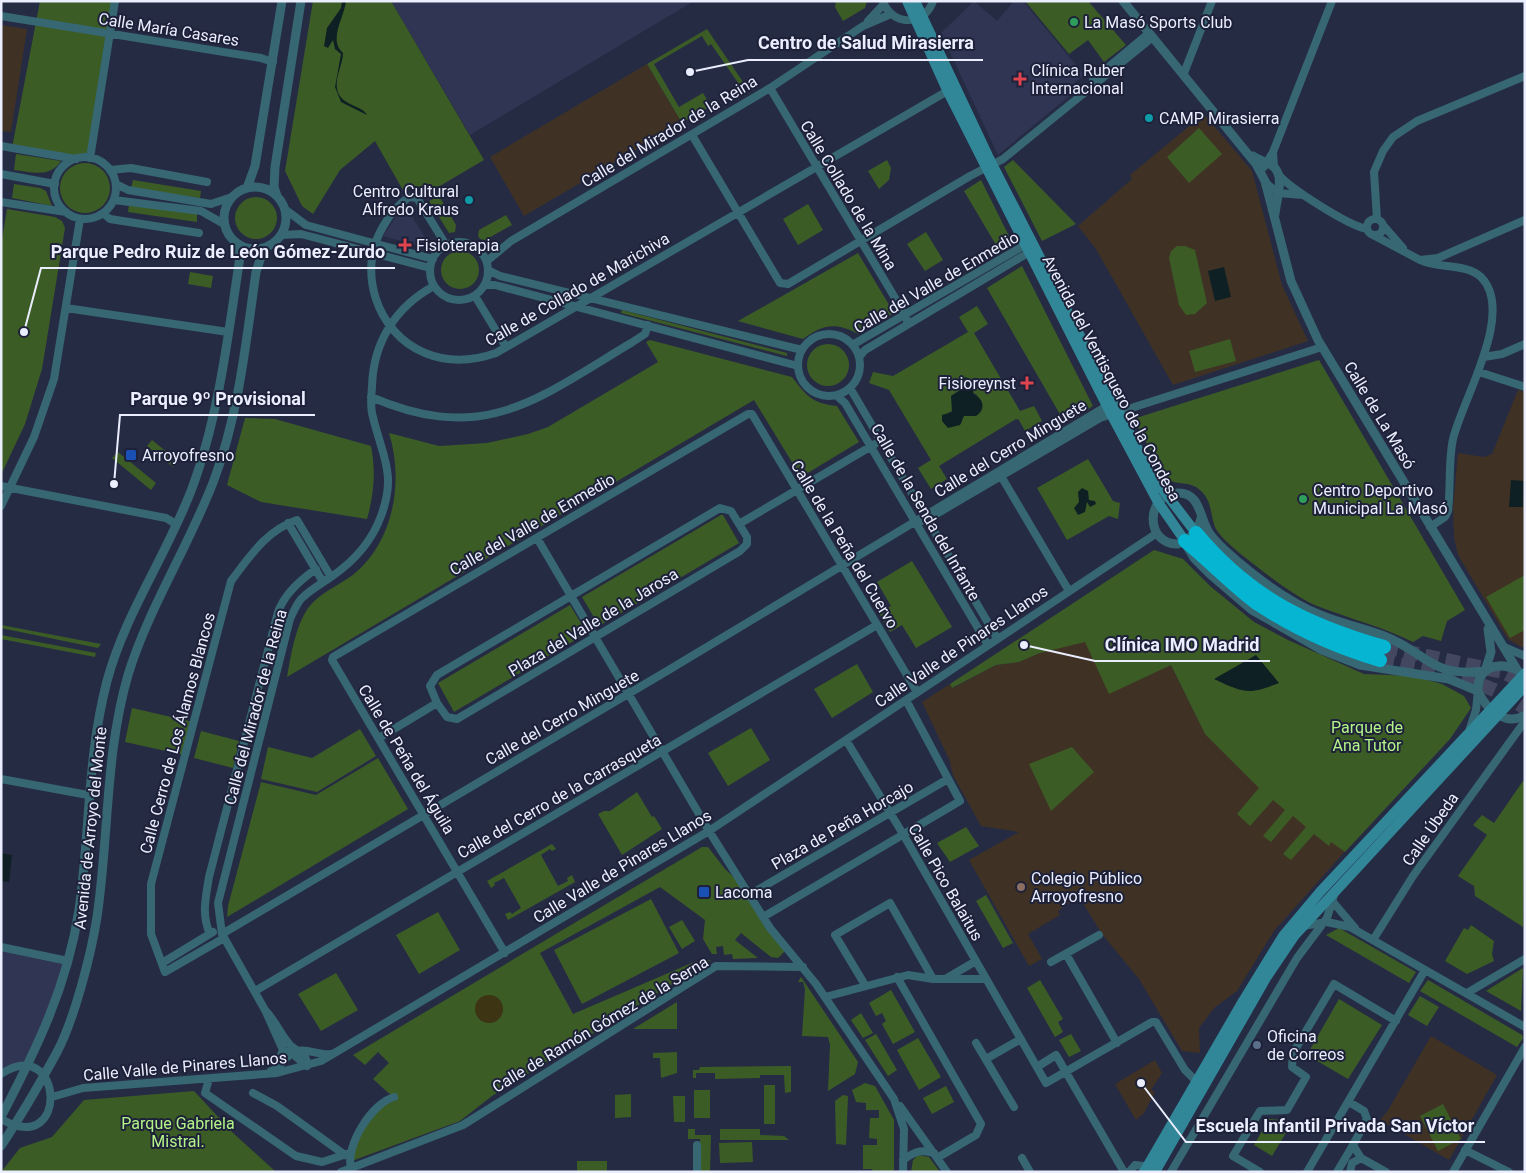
<svg xmlns="http://www.w3.org/2000/svg" width="1526" height="1173" font-family="Roboto,sans-serif">
  <style>
    .built { fill: #2f3552 }
    .education { fill: #3f3224 }
    .green { fill: #3c5c25; fill-rule: evenodd }
    .sand { fill: #3d3414 }
    .water { fill: #0e2023 }
    .lines { fill: none; stroke-linecap: round; stroke-linejoin: round }
    .motorway-tunnel { stroke: #434860; stroke-width: 14; stroke-dasharray: 14 7; stroke-linecap: butt }
    .minor { stroke: #366772; stroke-width: 8 }
    .tertiary { stroke: #366772; stroke-width: 9 }
    .secondary { stroke: #318798; stroke-width: 10 }
    .motorway { stroke: #05b5d1; stroke-width: 14 }
    .leisure-dot { fill: #2e9e5b; stroke: #1d2139; stroke-width: 2 }
    .health-dot { fill: #e0444e; stroke: #1d2139; stroke-width: 2 }
    .culture-dot { fill: #0f9aa8; stroke: #1d2139; stroke-width: 2 }
    .transit-dot { fill: #1a4fb4; stroke: #1d2139; stroke-width: 2 }
    .education-dot { fill: #8d6e63; stroke: #1d2139; stroke-width: 2 }
    .service-dot { fill: #5c6f8a; stroke: #1d2139; stroke-width: 2 }
    .labels { text-anchor: middle; stroke-width: 4; stroke-linejoin: round; paint-order: stroke }
    .poi-label { font-size: 16px; fill: #eaeefe; stroke: #1d2139; text-anchor: start }
    .street-label { font-size: 16px; fill: #eaeefe; stroke: #1d2139 }
    .park-label { font-size: 16px; fill: #b4f488; stroke: #1d2139 }
    .leader { fill: none; stroke: #eaeefe; stroke-width: 2 }
    .callout-dot { fill: #eaeefe; stroke: #1d2139; stroke-width: 2 }
    .callout-label { font-size: 18px; text-anchor: middle; font-weight: bold; fill: #eaeefe; stroke: #1d2139; stroke-width: 4; stroke-linejoin: round; paint-order: stroke }
  </style>
  <rect width="100%" height="100%" fill="#262b44"/>
  <path class="built" d="M391,1h303l-224,134z
    M974,1l23,20 17,-20h9l61,74 -9,7 4,6 -81,67 -57,-122z
    M407,208l24,39 -1,2 -47,-13 12,-18z
    M1,947l67,14 -41,106 -26,3z"/>
  <path class="education" d="M1,25l26,4 -16,103 -10,-1z
    M647,64l35,59 -158,93 -34,-59z
    M1204,114l48,57 30,114 26,56 -135,44 -77,-136 -18,-23 54,-47 -2,-4z
    M1518,390l7,2v255h-4l-13,-8 -50,-84 -4,-18 -1,-29 5,-55 26,4 8,-3z
    M1085,641l86,24 34,69 144,63 7,42 -82,92 -37,60 -23,17 -15,20 1,25 -18,-2 -43,-72 -37,-45 -21,-34 -9,1 -14,10 2,4 -32,19 14,25 -13,7 -60,-106 50,-28 -38,-6 -28,-51 -4,-16 -27,-57 28,-18 3,4 43,-23 23,-3 21,-9z
    M1431,1036l66,39 -48,85 -69,-40 7,-8z
    M1155,1060l7,13 -11,17 4,2 -11,21 -8,7 -21,-36z"/>
  <path class="green" d="M40,1h75l-25,157 -14,1 -64,-11z
    M313,1h78l93,159 -63,37 -8,-10 -9,5 -29,-51 -35,29 -27,44 -11,-8 -17,-35z
    M836,1h31l-2,7 -22,13 -8,-14z
    M1025,1h63l38,44 -22,17 -16,-22 -19,14z
    M707,29l38,56 -4,2 -30,-43 -3,2 -6,-10 -48,28 25,43 24,-14 8,13 -29,17 -35,-59z
    M1199,128l23,26 -33,29 -22,-26z
    M16,154l45,7c-11,17 -29,11 -47,9z
    M887,160l4,8 -2,12 -10,9 -11,-18z
    M1013,160l63,64 -34,17 -38,-74z
    M60 188a25 25 0 1 1 50 0a25 25 0 1 1-50 0Z
    M133,180l68,11 -1,7 -69,-10z
    M981,180l31,62 -13,8 -35,-59z
    M14,184l26,4 6,3 6,15 -40,-8z
    M439,196l17,29 -1,7 -6,1 -20,-32z
    M235 218a21 21 0 1 1 42 0a21 21 0 1 1-42 0Z
    M129,204l68,10v8l-69,-10z
    M808,204l15,26 -25,15 -15,-26z
    M7,209l48,8 7,4 3,7 -23,141 -17,55 -24,51v-230z
    M506,215l6,10 -27,15 -5,-1 -2,-3 1,-6z
    M926,232l17,28 -18,11 -18,-27z
    M1177,246h8l10,4 12,53 -12,11 -9,1 -7,-10 -10,-47 2,-7z
    M441 270a19 19 0 1 1 38 0a19 19 0 1 1-38 0Z
    M858,253l36,60 -36,21c-22,-12 -35,-10 -55,5l-65,-18z
    M1022,266l71,140 -28,17 -78,-135z
    M190,272l23,4 -2,12 -23,-4z
    M977,306l11,18 -14,9 46,78 14,-5 8,15 -17,10 -6,-11 -3,-1 -77,47 8,13 -16,10 -13,-21 13,-8 -42,-70 -20,-7 4,-11 20,4 75,-44 -9,-15zM974,383l-2,9 5,3 -6,21h-8l-2,8 -13,-11 6,-3 -3,-14 11,-7 -1,-5z
    M622,310l165,43v3l-166,-43z
    M1230,339l6,22 -41,11 -6,-21z
    M650,340l142,37c15,19 19,26 45,29l22,36 -58,35 -47,-77 -467,277c4,-22 8,-50 21,-69 11,-15 32,-23 46,-34 40,-33 50,-93 35,-141l50,13 48,-3 41,-9 20,-7 110,-65 -12,-20z
    M807 365a21 21 0 1 1 42 0a21 21 0 1 1-42 0Z
    M1319,360l146,250 -18,11 -6,20 -18,-5 -10,6c-32,-16 -63,-23 -96,-36 -18,-8 -36,-21 -52,-33 -12,-10 -44,-32 -50,-46 -6,-17 -2,-28 -19,-40 -9,-5 -20,-3 -29,-7l-34,-61z
    M245,418l30,1 96,27c5,26 3,48 -4,73l-106,-17 -34,-17z
    M152,440l26,21 -5,6 -26,-21z
    M118,452l38,31 -5,7 -39,-32z
    M1088,459l25,42 7,2 -2,16 -9,-3 -42,24 -30,-52z
    M721,515h2l16,28 -140,83 -17,-29z
    M1154,550l29,9 27,27 44,36 34,18 76,34 49,2 29,8 22,12 7,12 -21,31 -105,113 -14,-10 -2,4 -15,-12 -23,26 -8,-6 23,-27 -13,-11 -22,26 -8,-6 22,-26 -12,-10 -23,26 -13,-12 22,-26 -54,-54 -34,-69 -62,29 -24,-52 -45,11 -21,9 -23,3 -44,23 -2,-4z
    M912,561l40,66 -36,21 -14,-23 -12,7 -11,-19 12,-7 -14,-24z
    M1525,575v55l-15,8 -24,-41z
    M570,605l17,28 -133,79 -16,-29z
    M1,625l100,19 -3,4 -97,-20z
    M1,635l95,18 -1,4 -94,-18z
    M857,664l16,28 -41,26 -18,-29z
    M132,708l61,14 -9,33 -59,-13z
    M751,728l19,32 -42,26 -20,-33z
    M360,729l16,27 -59,36 -56,-13 7,-32 44,11z
    M201,731l38,10 -6,27 -39,-10z
    M1072,747l22,25 -43,39 -22,-47z
    M378,758l30,51 -181,108 1,-11 33,-124 55,13z
    M1523,781l2,2 -2,144 -48,-31 -1,-10 -16,-10 29,-41 -14,-10 9,-10 12,8z
    M637,792l15,25 2,-1 8,13 -40,26 -24,-41 6,-3h6z
    M966,827l13,19 -29,16 -13,-19z
    M552,844l4,5 -4,2 -2,-2 -9,6 17,31 10,-5 -1,-3 5,-3 3,7 -67,38 -3,-6 5,-2 2,2 9,-6 -17,-30 -10,5 1,2 -4,3 -4,-7z
    M702,847h6l17,22 15,14 46,67 -8,8 -7,-1 -30,-24 -6,7 23,18 -25,1 -1,-5 -8,1 -1,-9 -7,1 1,7h-5l-9,-15 2,-19 -45,-33 -120,66 33,61 121,-52 17,-2 -219,136 -32,25 -111,41 21,-50 23,-15 -20,-18 16,-16 -11,-11 -13,13 -12,-10z
    M986,895l27,48 -10,5 -27,-47z
    M651,899l28,54 -97,51 -28,-54z
    M438,912l22,38 -41,24 -23,-39z
    M682,920l13,21 -13,8 -13,-22z
    M1471,925l23,16 -2,13 2,7 -27,13 -22,-13 19,-33 4,2z
    M1339,928l77,44 -7,11 -83,-48z
    M1523,968l-2,43 -35,-20z
    M336,973l22,37 -37,21 -23,-37z
    M801,977l57,85 -3,12 -27,17 2,-46 -2,-8 -26,-1 3,-47 -2,-7h-5z
    M1040,980l23,39 -5,3 5,10 -8,5 -28,-49z
    M1428,980l94,55 1,3 -6,9 -97,-56z
    M891,990l24,42 -22,12 -11,-20 4,-3 -4,-8 -6,3 -7,-13z
    M1420,996l19,11 -12,19 -19,-11z
    M1339,999l43,26 -34,54 -41,-24z
    M677,1002v27h-44z
    M861,1013l12,20 -10,5 -12,-18z
    M876,1034l21,36 -9,6 -23,-36z
    M1071,1034l10,17 -12,6 -10,-17z
    M918,1038l23,39 -22,13 -22,-40z
    M677,1052v21l-16,5 -1,-20h-7v-5z
    M791,1066v26l-6,1 -1,-18h-24v3l-45,1v-6h-19v5h-3v-8h6l1,-3z
    M865,1083l10,3 19,34v52h-21l-1,-3h-9v-24h14v-6l-8,-1 1,-20h9v-8h-13v-7l-10,-1 -4,-12z
    M764,1085h11v39h-11z
    M946,1086l8,16 -22,12 -9,-16z
    M694,1090h16v28h-16z
    M194,1091l39,42 43,39h-275l19,-24 32,-11 32,-37z
    M631,1094v23l-16,1v-23z
    M843,1095l5,1 -2,49 -10,-1 -1,-43z
    M673,1096h12v26h-11z
    M1443,1104l18,35 -23,12 -18,-35z
    M1269,1119l24,2 -21,35 -18,-11z
    M688,1129h7v6h16l-1,37h-10v-33h-12z
    M720,1129h40v6l24,1 5,4h-69z
    M752,1142l1,20 -33,1 -1,-20z
    M918,1155l11,2 11,15h-29l2,-12z
    M577,1161h30v11h-30z"/>
  <path class="sand" d="M475 1009a14 14 0 1 1 28 0a14 14 0 1 1-28 0Z"/>
  <path class="water" d="M342,1h4c-2,17 -18,39 -3,52 0,11 -8,24 -6,35 2,18 26,17 30,27l-26,-13 -6,-15 6,-33 -6,-5 -2,-9 -5,8 -4,-2 3,-18 14,-20z
    M1224,267l7,30 -16,4 -7,-30z
    M966,377l8,6 -1,11c11,4 13,16 3,22h-12l-4,9 -12,3 -6,-7v-6l10,-3 -1,-16 11,-7 -1,-8z
    M1511,480l13,1 -1,26h-14z
    M1082,488l6,3 1,9 6,1 1,3 -6,3 -3,-5 -2,10 -7,3 -4,-7 5,-6 -1,-10z
    M1256,655l23,28c-31,12 -35,10 -65,-4z
    M1,853l11,2 -3,27 -8,-1z"/>
  <g class="lines">
    <path class="motorway-tunnel" d="M1384,647l119,25 22,11
      M1380,660c50,11 103,17 145,48"/>
    <path class="minor" d="M883,1c9,26 42,25 50,0
      M1,16l260,42 12,4
      M868,21l16,-17
      M1184,73l28,-72
      M1093,80l56,-47
      M770,88l128,215 9,17v5
      M692,135l88,148 8,1 182,-108 33,-17 150,-122
      M1,146l75,13
      M1273,152l59,-151
      M54 188a31 31 0 1 1 62 0a31 31 0 1 1-62 0Z
      M90,158l25,-157
      M1264,167l9,-15 1,15
      M110,170l21,-2 76,14
      M1,174l54,10
      M1278,174c11,14 71,52 89,55
      M1266,183l12,10 25,2
      M116,184l12,6 83,14 21,-7
      M114,200l87,11 23,13
      M1,202l65,10
      M286,210l20,15 127,34
      M103,213l7,6 89,14
      M1367 227a8 8 0 1 1 16 0a8 8 0 1 1-16 0Z
      M1377,219l-3,-47 9,-21 10,-14 24,-16 108,-45
      M1383,225l20,23
      M281,235l20,-1 129,34
      M1373,235l47,25
      M430 271a29 29 0 1 1 58 0a29 29 0 1 1-58 0Z
      M446,245l-29,-47 -8,-1c-10,7 -19,17 -25,28 -28,44 -8,108 41,128 24,10 48,8 71,0l455,-264
      M487,261l24,-20 259,-153 93,-62 28,-12
      M488,270l12,6 302,74
      M485,285h10l303,81
      M475,296l31,51
      M66,308l162,24
      M798 365a31 31 0 1 1 62 0a31 31 0 1 1-62 0Z
      M854,344l171,-99 5,-1
      M860,356l5,-6 168,-100
      M1484,357l18,-3 23,-10
      M1479,372l46,15
      M850,388l147,250
      M837,396l8,7 143,242
      M371,397c114,49 166,2 260,-54l14,-9 3,-9
      M1001,476l68,115
      M1,486l165,32 10,6
      M1,506l33,-69 20,-58 26,-160
      M720,508l11,3 16,26v7l-7,7 -283,168 -10,-2 -10,-14 -7,-17 7,-11z
      M916,522l10,-2 174,-102 222,-71
      M288,523l35,59
      M739,524l136,-80
      M1430,527l15,-10 3,-6c3,-24 0,-49 5,-72 9,-39 63,-127 28,-162 -15,-14 -43,-8 -61,-17l18,-2 87,-38
      M537,538l172,293 61,97 46,56 78,115 10,30 -1,43
      M1504,647l21,9
      M1470,728l6,-18 2,-19
      M379,738l58,-35
      M846,740l57,94 143,249 106,-61h4l29,48 11,11
      M1,779l87,16
      M749,895l199,-116
      M1333,902l22,26
      M763,917l197,-116 -54,-101
      M1303,926l24,-4 23,5 175,100
      M210,934c-9,-19 -4,-38 -1,-57l69,-265c7,-19 22,-32 38,-43
      M222,934l445,-263 425,-256 15,-9 5,1
      M224,938l-59,34 -14,-38v-50l80,-303c19,-25 36,-51 66,-61l34,57
      M1373,940l40,-64 112,-155
      M1,947l67,14
      M505,953l-173,-293 1,-3 415,-243h4l165,278
      M1066,954l51,89
      M1051,962l48,-27
      M162,963l51,-31
      M897,977l84,147 -5,11 -39,23
      M947,978l29,-17
      M865,985l-30,-50 55,-32 43,76
      M255,991l622,-366
      M1467,993l58,-34
      M825,997l83,-22 25,4h53
      M266,1012l17,38 -5,13
      M976,1043l38,64
      M289,1051l18,15
      M986,1059l35,-20
      M307,1066c1,-12 -9,-14 -16,-20 -10,-10 -15,-25 -26,-36l-43,-76 -4,-31 72,-284c3,-6 6,-14 11,-20 9,-9 20,-15 30,-22 22,-15 41,-36 50,-61 16,-42 1,-60 -8,-99 -3,-9 -2,-20 -1,-30 1,-44 23,-80 62,-101
      M1037,1067l19,-12 68,117
      M271,1071c10,-3 13,-13 21,-18 12,-7 26,3 39,1
      M1,1074c63,-41 69,85 0,45
      M209,1079l-4,14 91,63 26,6 28,-9
      M253,1093l24,13 68,49
      M52,1097l31,-9 194,-15 44,-12 388,-230 448,-298
      M1349,1102l15,9 3,8 -14,26 8,13
      M900,1106l47,66
      M1465,1150l44,22
      M1022,1158l8,14
      M903,1160c11,-8 17,-11 31,-7
      M351,1168c-6,-22 21,-65 43,-71
      M341,1172l122,-47 253,-159 87,1
      M697,1172v-27
      M1129,1172l6,-7 17,2
      M1171,1172l126,-214 30,-40 8,-26
      M1260,1172l-27,-16 27,-45 27,-1 19,-33 -14,-10 1,-14 41,-69 62,37
      M1307,1172l118,-202
      M1337,1172l16,-27
      M1350,1172l2,-9 9,-5 25,14
      M1453,1172l72,-125"/>
    <path class="tertiary" d="M1123,1l133,163 9,17 26,100 27,59 200,331
      M1253,156c6,5 16,6 21,11 11,10 2,34 1,47
      M224 218a31 31 0 1 1 62 0a31 31 0 1 1-62 0Z
      M247,188l8,-22 27,-165
      M277,196l-3,-9 1,-20 26,-166
      M1202,516l-6,17 -18,11c-33,1 -33,-50 -1,-51 25,-1 22,27 33,41 7,10 18,19 27,27 26,22 54,43 86,55 20,8 41,12 61,20 44,17 46,42 101,35
      M1188,548l6,10 16,16 42,36 70,40 38,15 89,14 29,12
      M1517,670c-19,-9 -40,-3 -39,21 8,18 27,36 47,24
      M1485,671l6,-19 -3,-23
      M1,1117c36,-69 66,-130 78,-207 11,-76 8,-153 28,-229 18,-67 59,-125 84,-190 28,-74 37,-156 49,-234l-2,-12
      M1,1146c20,-30 38,-61 55,-92 18,-33 35,-99 41,-137 12,-81 8,-163 31,-242 21,-68 61,-129 86,-195 25,-66 32,-139 42,-208l8,-24"/>
    <path class="secondary" d="M907,1l40,89 164,324 47,88 27,39
      M915,1l73,155 154,301 18,29 36,47
      M1144,1172l99,-171 40,-65 37,-44 205,-219
      M1155,1172l111,-194 29,-43 230,-249"/>
    <path class="motorway" d="M1196,533c53,64 111,92 188,114
      M1185,541c25,20 47,44 73,63 38,25 78,43 122,56"/>
  </g>
  <g class="leisure-dot">
    <circle cx="1074" cy="22" r="5"/>
    <circle cx="1303" cy="499" r="5"/>
  </g>
  <g class="health-dot">
    <path d="M1017.5 71.5h5v5h5v5h-5v5h-5v-5h-5v-5h5z"/>
    <path d="M402.5 237.5h5v5h5v5h-5v5h-5v-5h-5v-5h5z"/>
    <path d="M1024.5 375.5h5v5h5v5h-5v5h-5v-5h-5v-5h5z"/>
  </g>
  <g class="culture-dot">
    <circle cx="1149" cy="118" r="5"/>
    <circle cx="469" cy="200" r="5"/>
  </g>
  <g class="transit-dot">
    <rect x="125" y="449" width="12" height="12" rx="2.5"/>
    <rect x="698" y="886" width="12" height="12" rx="2.5"/>
  </g>
  <circle class="education-dot" cx="1021" cy="887" r="5"/>
  <circle class="service-dot" cx="1257" cy="1045" r="5"/>
  <g class="labels">
    <g class="poi-label">
      <text x="1084" y="28">La Masó Sports Club</text>
      <text x="1031" y="76">Clínica Ruber<tspan x="1031" dy="18">Internacional</tspan></text>
      <text x="1159" y="124">CAMP Mirasierra</text>
      <text x="459" y="197" text-anchor="end">Centro Cultural<tspan x="459" dy="18">Alfredo Kraus</tspan></text>
      <text x="416" y="251">Fisioterapia</text>
      <text x="1016" y="389" text-anchor="end">Fisioreynst</text>
      <text x="142" y="461">Arroyofresno</text>
      <text x="1313" y="496">Centro Deportivo<tspan x="1313" dy="18">Municipal La Masó</tspan></text>
      <text x="1031" y="884">Colegio Público<tspan x="1031" dy="18">Arroyofresno</tspan></text>
      <text x="715" y="898">Lacoma</text>
      <text x="1267" y="1042">Oficina<tspan x="1267" dy="18">de Correos</tspan></text>
    </g>
    <g class="street-label">
      <text transform="translate(169 29) rotate(9)" y="6">Calle María Casares</text>
      <text transform="translate(669 131) rotate(-31)" y="6">Calle del Mirador de la Reina</text>
      <text transform="translate(849 195) rotate(59)" y="6">Calle Collado de la Mina</text>
      <text transform="translate(936 282) rotate(-30)" y="6">Calle del Valle de Enmedio</text>
      <text transform="translate(577 289) rotate(-30)" y="6">Calle de Collado de Marichiva</text>
      <text transform="translate(1112 378) rotate(62)" y="6">Avenida del Ventisquero de la Condesa</text>
      <text transform="translate(1380 415) rotate(59)" y="6">Calle de La Masó</text>
      <text transform="translate(1010 448) rotate(-31)" y="6">Calle del Cerro Minguete</text>
      <text transform="translate(926 512) rotate(60)" y="6">Calle de la Senda del Infante</text>
      <text transform="translate(532 524) rotate(-30)" y="6">Calle del Valle de Enmedio</text>
      <text transform="translate(845 544) rotate(59)" y="6">Calle de la Peña del Cuervo</text>
      <text transform="translate(593 622) rotate(-31)" y="6">Plaza del Valle de la Jarosa</text>
      <text transform="translate(961 646) rotate(-34)" y="6">Calle Valle de Pinares Llanos</text>
      <text transform="translate(255 707) rotate(-75)" y="6">Calle del Mirador de la Reina</text>
      <text transform="translate(562 717) rotate(-30)" y="6">Calle del Cerro Minguete</text>
      <text transform="translate(177 733) rotate(-75)" y="6">Calle Cerro de Los Álamos Blancos</text>
      <text transform="translate(407 759) rotate(59)" y="6">Calle de Peña del Águila</text>
      <text transform="translate(559 796) rotate(-30)" y="6">Calle del Cerro de la Carrasqueta</text>
      <text transform="translate(842 825) rotate(-30)" y="6">Plaza de Peña Horcajo</text>
      <text transform="translate(90 828) rotate(-84)" y="6">Avenida de Arroyo del Monte</text>
      <text transform="translate(1430 829) rotate(-55)" y="6">Calle Úbeda</text>
      <text transform="translate(622 866) rotate(-31)" y="6">Calle Valle de Pinares Llanos</text>
      <text transform="translate(946 882) rotate(60)" y="6">Calle Pico Balaitus</text>
      <text transform="translate(600 1024) rotate(-31)" y="6">Calle de Ramón Gómez de la Serna</text>
      <text transform="translate(185 1066) rotate(-5)" y="6">Calle Valle de Pinares Llanos</text>
    </g>
    <g class="park-label">
      <text x="1367" y="733">Parque de<tspan x="1367" dy="18">Ana Tutor</tspan></text>
      <text x="178" y="1129">Parque Gabriela<tspan x="178" dy="18">Mistral.</tspan></text>
    </g>
  </g>
  <path class="leader" d="M690 72L748 60H983M24 332L41 268H395M114 484L120 415H315M1024 645L1095 661H1270M1141 1083L1186 1142H1485"/>
  <g class="callout-dot">
    <circle cx="690" cy="72" r="5"/>
    <circle cx="24" cy="332" r="5"/>
    <circle cx="114" cy="484" r="5"/>
    <circle cx="1024" cy="645" r="5"/>
    <circle cx="1141" cy="1083" r="5"/>
  </g>
  <g class="callout-label">
    <text x="866" y="49">Centro de Salud Mirasierra</text>
    <text x="218" y="258">Parque Pedro Ruiz de León Gómez-Zurdo</text>
    <text x="218" y="405">Parque 9º Provisional</text>
    <text x="1182" y="651">Clínica IMO Madrid</text>
    <text x="1335" y="1132">Escuela Infantil Privada San Víctor</text>
  </g>
  <rect width="1526" height="1173" fill="none" stroke="#eaeefe" stroke-width="5"/>
</svg>
